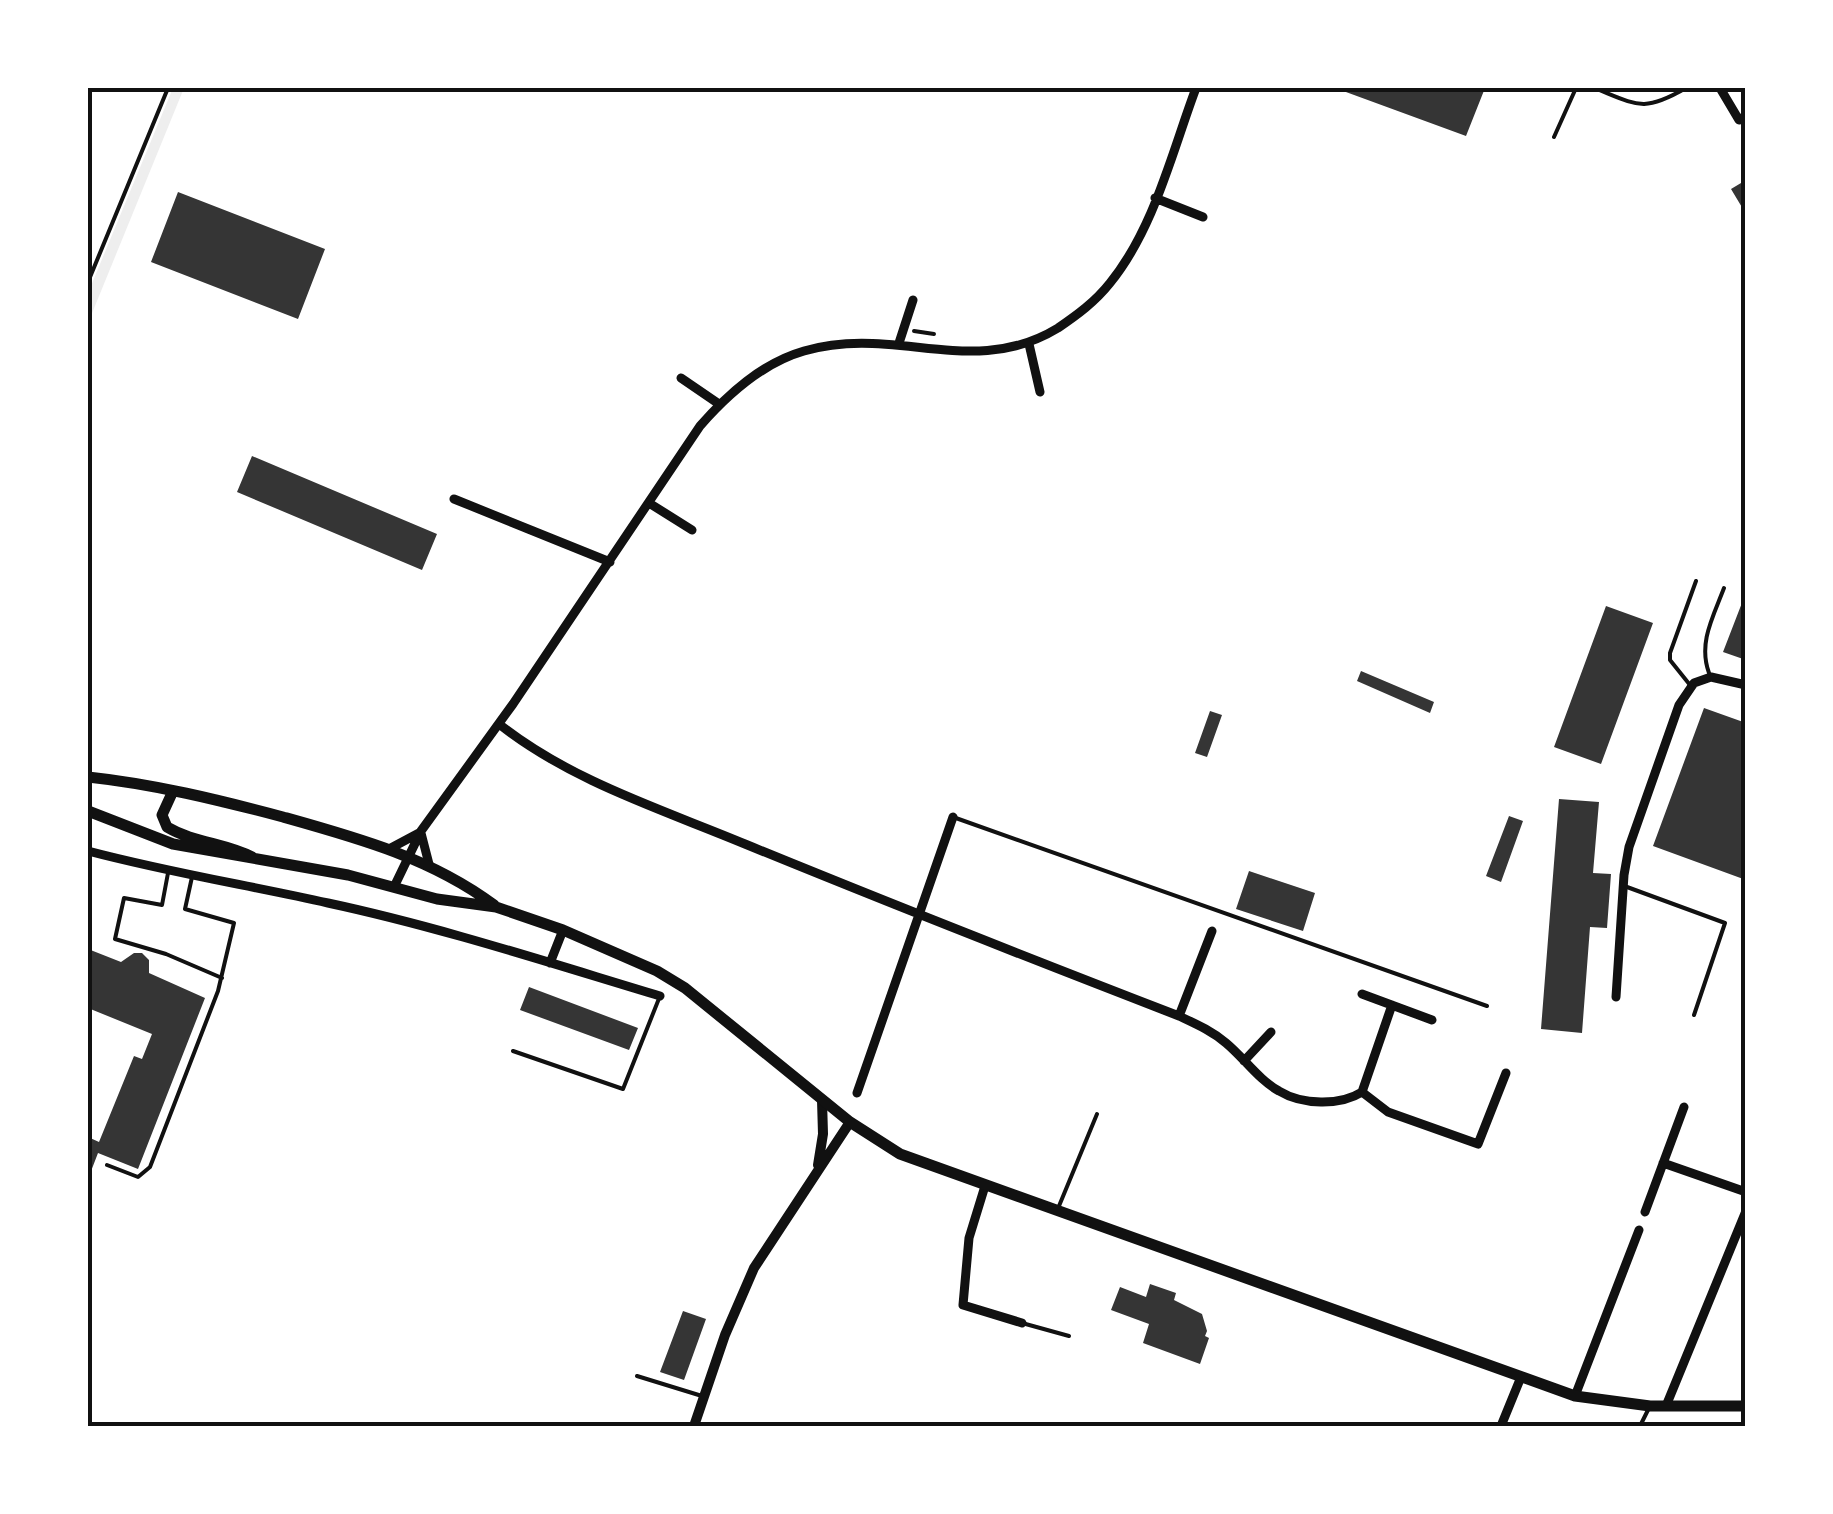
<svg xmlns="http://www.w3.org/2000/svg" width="1833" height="1514" font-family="Arial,sans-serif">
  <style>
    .green { fill: #eee }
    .building { fill: #353535 }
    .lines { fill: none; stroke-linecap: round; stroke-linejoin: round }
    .path { stroke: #111; stroke-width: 4 }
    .service { stroke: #111; stroke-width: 4 }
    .minor { stroke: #111; stroke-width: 9 }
    .tertiary { stroke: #111; stroke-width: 10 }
    .secondary { stroke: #111; stroke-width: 11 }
    .neatline { fill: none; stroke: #111; stroke-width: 4 }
  </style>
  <rect width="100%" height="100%" fill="#fff"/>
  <path class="green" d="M173,88h11l-96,235v-30z"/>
  <path class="building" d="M1335,88h150l-19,48z
    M1746,180v34l-15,-25z
    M178,192l147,57 -27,70 -147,-57z
    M252,456l185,78 -15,36 -185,-78z
    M1745,595h1v65l-23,-8z
    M1606,606l47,17 -52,141 -47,-17z
    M1361,671l73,31 -4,11 -73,-32z
    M1704,708l42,15v157l-93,-34z
    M1210,711l12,4 -15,42 -12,-4z
    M1559,799l40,3 -6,71 18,1 -4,54 -17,-1 -8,106 -41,-4z
    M1509,816l14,5 -22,61 -15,-6z
    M1249,871l66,22 -12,38 -67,-22z
    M88,949l33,13 13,-9h8l7,7v13l56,25 -67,171 -40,-16 -10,26v-42l11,5 35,-86 8,3 10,-25 -64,-26z
    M529,987l109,41 -9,22 -109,-40z
    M1150,1284l26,9 -2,7 28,14 5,17 -2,5 4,2 -9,26 -57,-21 6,-19 -38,-14 9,-23 26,10z
    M683,1311l23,8 -22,61 -24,-8z"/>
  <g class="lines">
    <path class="path" d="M914,331l20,3"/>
    <path class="service" d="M1594,88c43,17 49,25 92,0
      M1554,137l22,-49
      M88,282l80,-194
      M1709,673c-11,-30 4,-56 15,-85
      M1690,685l-20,-25v-7l26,-72
      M953,817l534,189
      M168,873l-6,32 -38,-7 -9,41 51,15 56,24
      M1627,887l98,36 -31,92
      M513,1051l110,38 37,-93
      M107,1165l31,12 12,-10 68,-176 16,-68 -49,-14 7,-32
      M1059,1206l38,-92
      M1022,1323l47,13
      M637,1376l65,20
      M1640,1426l8,-16"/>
    <path class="minor" d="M1720,88l19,32 7,-4
      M1155,198l48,19
      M899,343l14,-43
      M1029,344l11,48
      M681,378l38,26
      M454,499l156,63
      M649,503l43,27
      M499,724c72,57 162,85 246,120 144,59 289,116 434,172 17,8 33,15 47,27 18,15 33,37 53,48 23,14 61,15 83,1l26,20 90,32 28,-71
      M421,833l8,31
      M389,849l30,-16
      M88,851c79,21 159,34 240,52 112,24 222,60 332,93
      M394,887l27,-56 92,-127 187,-278c28,-32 62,-63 104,-75 91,-27 169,29 254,-23 19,-13 37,-26 52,-45 44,-54 62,-131 86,-195
      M550,963l13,-33
      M1362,994l70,26
      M1616,997l8,-122 5,-28 50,-142 15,-22 17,-6 35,8
      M1179,1016l33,-85
      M1244,1061l27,-29
      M1362,1092l30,-87
      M857,1093l96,-276
      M1663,1163l83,29
      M985,1186l-16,52 -6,67 59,18
      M1645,1212l39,-105
      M1575,1396l64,-166
      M1666,1406l80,-195
      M1501,1426l20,-49"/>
    <path class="tertiary" d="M818,1165l5,-31 -1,-34
      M694,1426l31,-91 29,-67 96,-146"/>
    <path class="secondary" d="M88,777c66,7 131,23 195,40 75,21 148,41 211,88
      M173,791l-11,24 5,12c27,16 58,16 85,30
      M88,811l85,33 175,31 89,24 59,8 67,23 94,41 28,17 165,134 50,32 675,242 75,10h96"/>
  </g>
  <rect width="1833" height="1514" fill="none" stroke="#ffffff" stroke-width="180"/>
  <rect x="90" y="90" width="1653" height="1334" class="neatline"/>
</svg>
